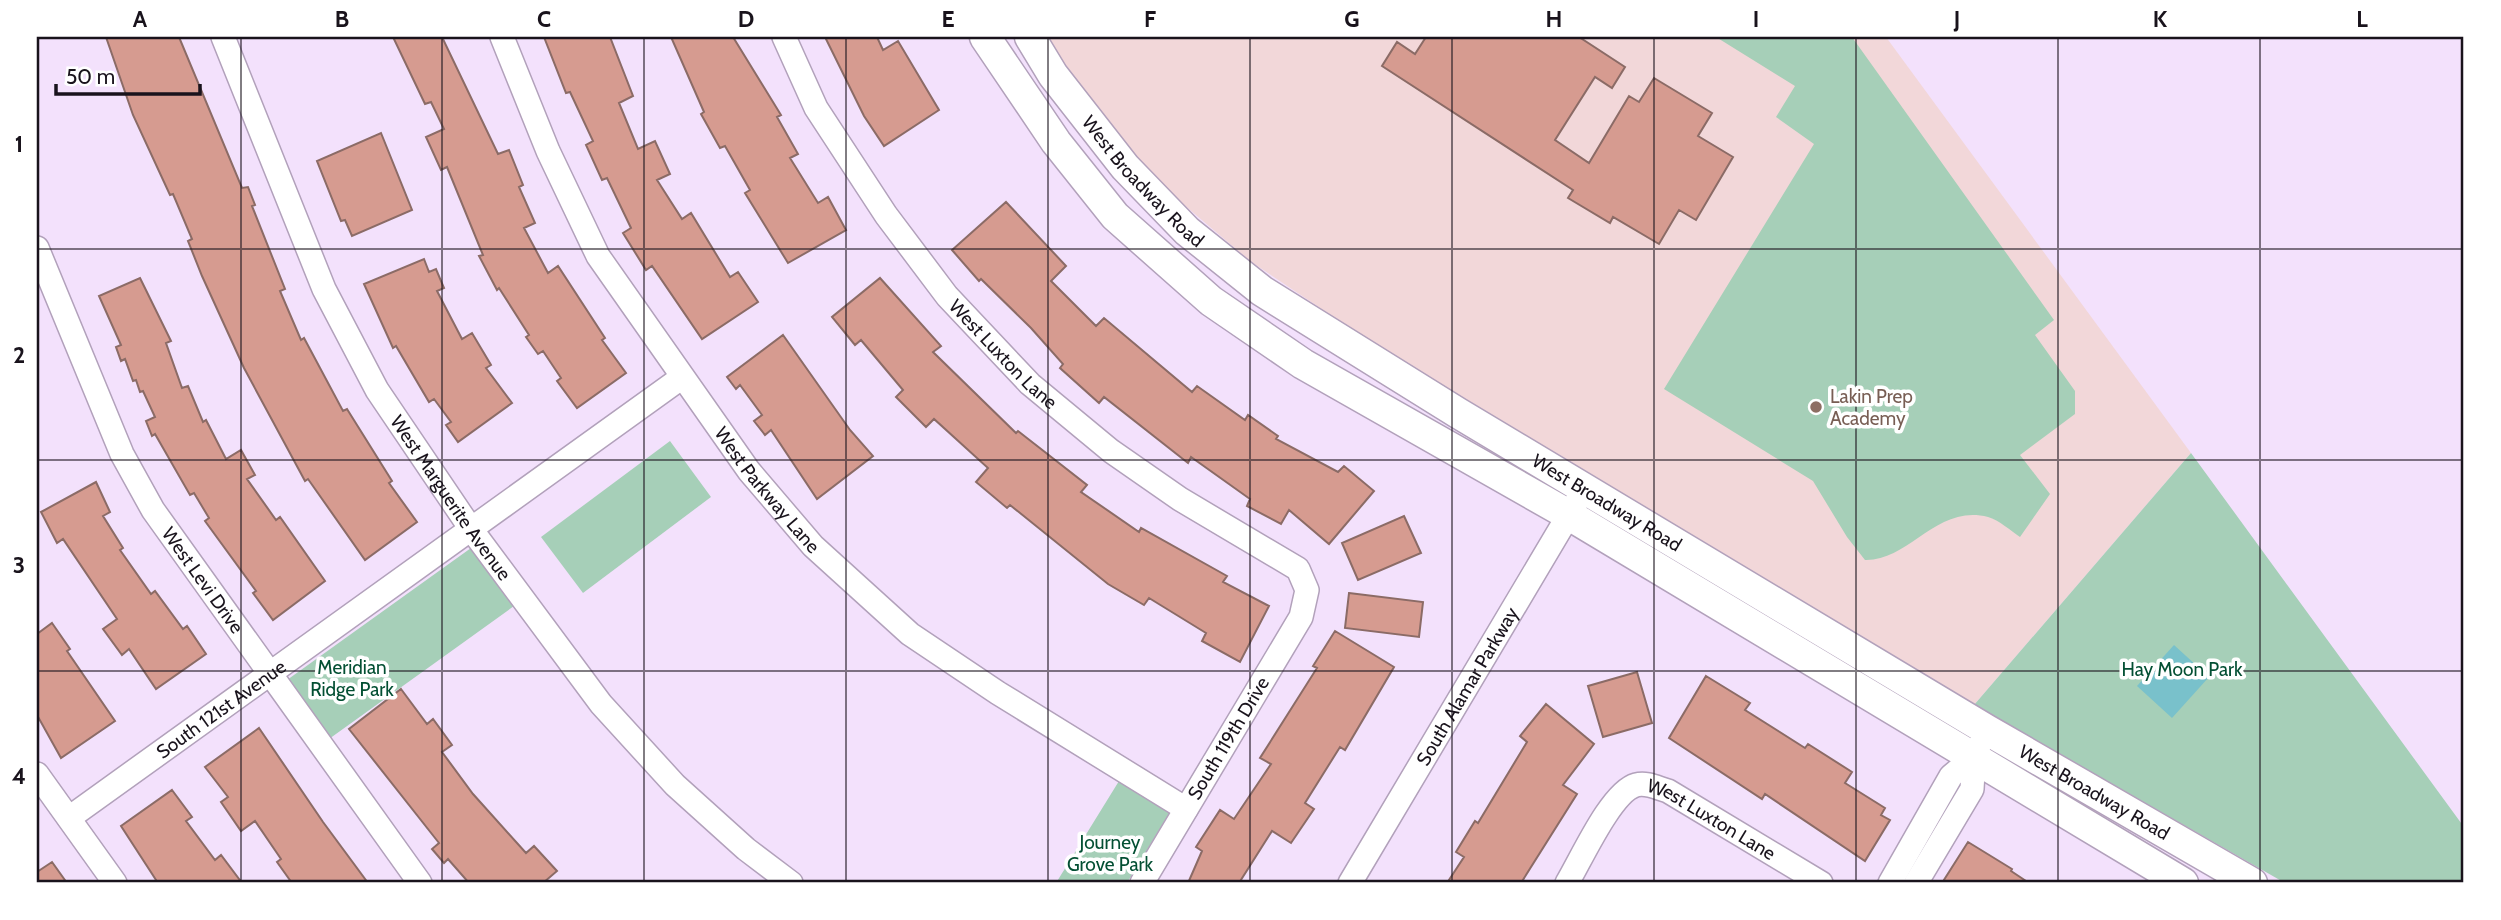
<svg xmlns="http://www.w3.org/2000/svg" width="2501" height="920" font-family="Cabin,sans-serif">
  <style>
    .education { fill: #f2d7d9 }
    .green { fill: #a6cfb8 }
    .water { fill: #79c1cb }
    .building { fill: #d69b90; stroke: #8b6b66; stroke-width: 2 }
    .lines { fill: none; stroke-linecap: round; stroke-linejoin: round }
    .minor-casing { stroke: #b2a1bb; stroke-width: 26 }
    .major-casing { stroke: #b2a1bb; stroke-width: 33 }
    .minor { stroke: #fff; stroke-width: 23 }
    .major { stroke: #fff; stroke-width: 30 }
    .grid { fill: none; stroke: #19131c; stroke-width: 2; stroke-opacity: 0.55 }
    .education-dot { fill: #8d6e63; stroke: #fff; stroke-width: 2.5 }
    .labels { text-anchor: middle; stroke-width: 7; stroke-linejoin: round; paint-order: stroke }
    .street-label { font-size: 19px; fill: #19131c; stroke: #fff }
    .education-label { font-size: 19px; fill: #785e54; stroke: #fff; text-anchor: start }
    .park-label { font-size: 19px; fill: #034f33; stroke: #fff }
    .neatline { fill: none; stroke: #19131c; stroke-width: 2.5 }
    .grid-label { font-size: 23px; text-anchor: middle; font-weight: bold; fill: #19131c }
  </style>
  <rect width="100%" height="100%" fill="#f3e1fc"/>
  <path class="education" d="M1048,37h838l305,416 -217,252 -576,-345 -148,-99 -94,-80 -84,-102z"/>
  <path class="green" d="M1716,37h136l202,283 -19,15 40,56v23l-55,41 30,39 -30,43c-9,-6 -21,-17 -32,-20 -52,-13 -78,44 -123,43l-18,-23 -34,-56 -149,-92 150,-245 -38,-27 19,-31z
    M670,441l41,56 -128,96 -42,-56z
    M2191,453l273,374v56h-179l-311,-178z
    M471,548l43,58 -185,133 -42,-59z
    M1119,781l51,31 -43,71h-71z"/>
  <path class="water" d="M2174,645l35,32 -37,41 -35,-32z"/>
  <path class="building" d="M106,37h73l63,151 6,-1 7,18 -3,1 33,83 -5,2 21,49 3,-2 39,73 4,-2 45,72 -3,2 28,39 -52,38 -57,-81 -3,2 -61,-113 -42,-92 -14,-35 4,-2 -19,-45 -3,1 -37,-80z
    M393,37h49l56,117 11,-4 14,35 -4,2 16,36 -11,5 24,45 10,-7 47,72 -3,2 24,33 -49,35 -20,-27 4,-3 -18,-27 -5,3 -12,-17 3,-2 -30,-47 -2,2 -18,-34 4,-1 -36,-88 -6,3 -15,-33 18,-8 -13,-27 -6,2z
    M544,37h66l23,59 -14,7 19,46 17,-8 15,33 -13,6 25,39 9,-6 39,64 8,-5 20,30 -56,37 -50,-73 -6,4 -23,-37 8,-5 -24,-50 -5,2 -16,-35 7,-4 -23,-49 -4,1z
    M671,37h62l48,78 -4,2 21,37 -8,4 28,45 10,-6 18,33 -58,33 -43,-70 5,-3 -25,-44 -5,2 -19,-34 3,-2z
    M825,37h52l6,13 15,-9 41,69 -55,36 -20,-30z
    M1426,37h153l46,30 -13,21 -17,-11 -40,63 34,23 40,-67 10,6 15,-24 58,35 -14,23 35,21 -37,63 -17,-10 -20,34 -46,-27 -3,6 -42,-25 5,-8 -191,-124 15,-24 18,12z
    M381,133l31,77 -60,26 -7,-16 -4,1 -24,-60z
    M1006,202l60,64 -15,15 45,45 8,-8 88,74 5,-6 48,34 3,-5 30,21 -2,3 62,33 6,-6 30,25 -45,53 -40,-34 -8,14 -34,-18 3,-7 -59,-42 -3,6 -84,-66 -5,6 -39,-35 3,-4 -32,-36 -50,-49 -2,2 -27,-31z
    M424,259l5,13 7,-3 8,19 -7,3 25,48 10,-6 19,32 -5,3 26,35 -54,39 -12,-17 5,-3 -17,-23 -5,3 -33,-56 -3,2 -29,-64z
    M140,278l31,63 -5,2 16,45 6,-2 15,36 3,-2 20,39 15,-9 14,25 -8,4 29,41 4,-3 45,64 -52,39 -20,-27 3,-2 -51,-70 4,-3 -15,-25 -4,2 -35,-61 -3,2 -6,-15 9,-4 -12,-26 -3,1 -4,-12 -3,1 -8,-22 -4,2 -5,-14 5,-2 -22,-49z
    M880,278l61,68 -8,6 83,81 2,-2 69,54 -6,7 58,40 2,-4 86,48 -4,6 46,24 -29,56 -38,-21 4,-8 -57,-35 -5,7 -36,-21 -98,-79 -3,3 -31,-26 12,-14 -54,-49 -8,8 -30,-30 7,-7 -42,-50 -6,5 -23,-28z
    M783,335l67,95 23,26 -56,43 -46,-69 -6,5 -11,-14 8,-6 -22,-30 -4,4 -9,-12z
    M96,482l14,30 -7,4 20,32 -3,2 31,44 4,-3 28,38 4,-3 19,28 -50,35 -27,-40 -7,6 -19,-26 14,-10 -54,-80 -6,4 -16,-31z
    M1404,516l17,37 -63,27 -16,-37z
    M1349,593l74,9 -4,35 -74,-9z
    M52,623l18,26 -3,2 48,70 -54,37 -24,-43v-81z
    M1335,631l59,36 -49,83 -5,-3 -35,56 9,6 -23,34 -19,-12 -33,52h-51l14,-32 -6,-4 24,-37 14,9 37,-55 -11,-6 57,-90 -4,-2z
    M1637,672l15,51 -49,14 -15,-51z
    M1706,676l44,27 -5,7 60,38 3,-4 44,28 -7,11 40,25 -4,7 9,5 -25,41 -100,-67 -3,5 -93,-61z
    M401,689l26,35 6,-5 19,26 -10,7 31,42 53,59 8,-7 23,25 -14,12h-74l-21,-24 -4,4 -12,-14 7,-6 -90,-114z
    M1546,704l48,40 -31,41 14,9 -56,89h-74l17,-26 -8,-5 19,-31 3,2 49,-81 -7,-6z
    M259,728l64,94 45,61h-76l-15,-21 4,-3 -26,-38 -14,10 -20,-29 7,-5 -23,-30z
    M172,790l20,27 -6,4 29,39 6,-5 21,28h-84l-37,-57z
    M1968,842l44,27 -1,2 18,12h-87z
    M52,862l15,21h-30v-11z"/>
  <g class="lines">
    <g class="minor-casing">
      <g id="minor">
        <path id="s1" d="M223,37l101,252 53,101 94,139 130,175 74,81 71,64 45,34"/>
        <path id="s2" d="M502,37l46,114 50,105 151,215 64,75 97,88 88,59 188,116"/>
        <path id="s3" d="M784,37l32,71 70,107 61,81 83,88 81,67 69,48 118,70 9,21 -6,27 -159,266"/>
        <path id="s4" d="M37,248l85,206 31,56 267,373"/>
        <path d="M37,774l78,109"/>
        <path id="s5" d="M69,818l612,-440"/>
        <path id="s6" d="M1350,883l227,-382"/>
        <path id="s7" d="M1567,883c14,-23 44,-91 69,-98 11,-3 21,3 32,6l153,92"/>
        <path d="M1890,883l61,-107 23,-19"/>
        <path d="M1916,883l56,-94 2,-32 5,-11"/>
      </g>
    </g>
    <g class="major-casing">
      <g id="major">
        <path d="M985,37l71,105 59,74 96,85 92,63 266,151 614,368"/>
        <path id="s8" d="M1030,37l23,38 72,92 62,64 75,60 196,122 529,317 265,153"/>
      </g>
    </g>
    <use href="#minor" class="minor"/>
    <use href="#major" class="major"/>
  </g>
  <path class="grid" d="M241,37v846M442,37v846M644,37v846M846,37v846M1048,37v846M1250,37v846M1452,37v846M1654,37v846M1856,37v846M2058,37v846M2260,37v846M37,249h2427M37,460h2427M37,671h2427"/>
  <circle class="education-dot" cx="1816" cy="407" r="7"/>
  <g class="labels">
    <g class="street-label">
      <text dy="7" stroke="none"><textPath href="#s8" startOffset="184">West Broadway Road</textPath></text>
      <text dy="7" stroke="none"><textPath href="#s3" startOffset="388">West Luxton Lane</textPath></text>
      <text dy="7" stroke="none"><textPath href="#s2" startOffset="528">West Parkway Lane</textPath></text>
      <text dy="7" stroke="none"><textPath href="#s1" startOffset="516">West Marguerite Avenue</textPath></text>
      <text dy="7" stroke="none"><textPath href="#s8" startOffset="751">West Broadway Road</textPath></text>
      <text dy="7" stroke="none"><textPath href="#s4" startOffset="373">West Levi Drive</textPath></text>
      <text dy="7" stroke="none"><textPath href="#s6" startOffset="229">South Alamar Parkway</textPath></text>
      <text dy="7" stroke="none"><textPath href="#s5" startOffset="187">South 121st Avenue</textPath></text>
      <text transform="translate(1228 738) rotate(-59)" y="7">South 119th Drive</text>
      <text dy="7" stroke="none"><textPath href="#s8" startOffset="1318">West Broadway Road</textPath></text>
      <text dy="7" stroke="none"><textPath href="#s7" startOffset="206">West Luxton Lane</textPath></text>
    </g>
    <g class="education-label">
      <text x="1830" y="403">Lakin Prep<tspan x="1830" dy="22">Academy</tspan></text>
    </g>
    <g class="park-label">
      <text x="352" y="674">Meridian<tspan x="352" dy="22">Ridge Park</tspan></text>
      <text x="2182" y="676">Hay Moon Park</text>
      <text x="1110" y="849">Journey<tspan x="1110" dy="22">Grove Park</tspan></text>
    </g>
  </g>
  <rect width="2501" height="920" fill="none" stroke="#ffffff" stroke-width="77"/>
  <path d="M56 84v10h144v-10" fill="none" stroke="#19131c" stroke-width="3.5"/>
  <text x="66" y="84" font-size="21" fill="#19131c" stroke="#ffffff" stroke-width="5" paint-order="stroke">50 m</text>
  <rect x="38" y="38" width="2424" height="843" class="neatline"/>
  <g class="grid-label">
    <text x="140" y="27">A</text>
    <text x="342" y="27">B</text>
    <text x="544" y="27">C</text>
    <text x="746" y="27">D</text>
    <text x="948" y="27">E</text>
    <text x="1150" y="27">F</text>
    <text x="1352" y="27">G</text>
    <text x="1554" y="27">H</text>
    <text x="1756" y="27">I</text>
    <text x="1957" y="27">J</text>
    <text x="2160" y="27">K</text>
    <text x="2362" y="27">L</text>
    <text x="19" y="152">1</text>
    <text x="19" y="363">2</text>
    <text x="19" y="573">3</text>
    <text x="19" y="784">4</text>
  </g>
</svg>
